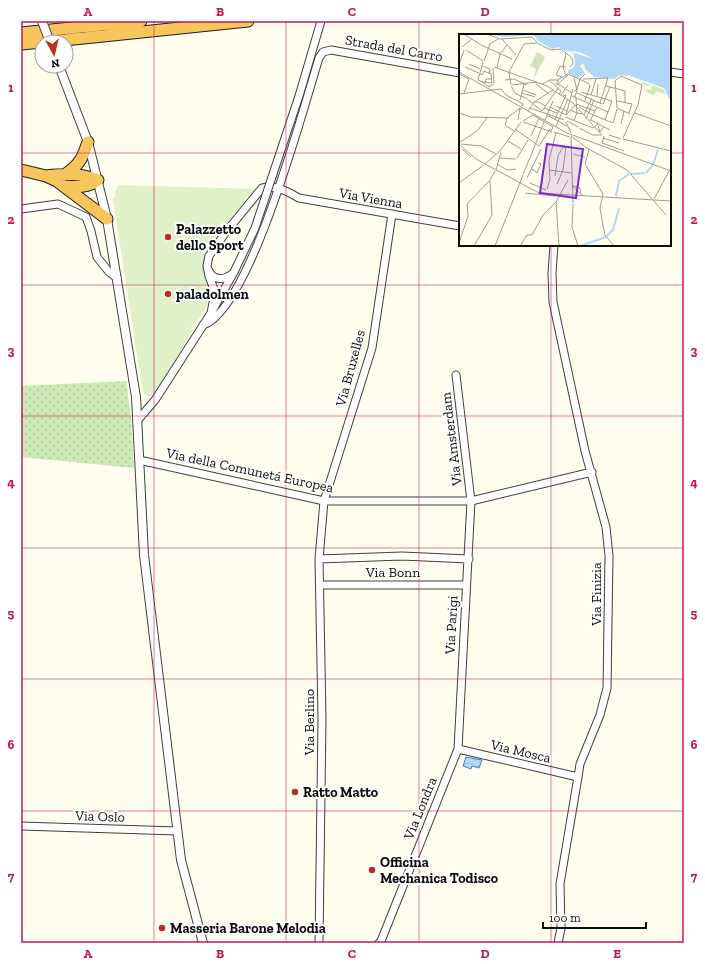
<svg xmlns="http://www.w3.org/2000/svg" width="705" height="964" font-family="'Zilla Slab',serif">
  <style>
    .grass { fill: url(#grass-dots) }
    .pitch { fill: #e0f0c9 }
    .water { fill: url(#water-waves); stroke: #3986cd }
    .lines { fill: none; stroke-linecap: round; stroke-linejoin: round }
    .minor-casing { stroke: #404040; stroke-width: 9 }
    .tertiary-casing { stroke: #404040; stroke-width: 10 }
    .trunk-casing { stroke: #1e1e1e; stroke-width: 13 }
    .minor { stroke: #fff; stroke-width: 7 }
    .tertiary { stroke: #fff; stroke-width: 8 }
    .trunk { stroke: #f6c65d; stroke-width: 11 }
    .minor-bridge-casing { stroke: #404040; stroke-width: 9; stroke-linecap: butt }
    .tertiary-bridge-casing { stroke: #404040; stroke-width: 10; stroke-linecap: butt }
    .minor-bridge { stroke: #fff; stroke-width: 7 }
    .tertiary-bridge { stroke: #fff; stroke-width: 8 }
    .grid { fill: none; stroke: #c2185b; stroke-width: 1; stroke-opacity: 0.55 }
    .poi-dot { fill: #be2a25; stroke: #fff; stroke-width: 1.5 }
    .labels { text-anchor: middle; stroke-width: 4; stroke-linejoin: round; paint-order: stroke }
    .street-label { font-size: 14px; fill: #0d0d0d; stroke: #fff }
    .poi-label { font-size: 14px; font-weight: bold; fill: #0d0d0d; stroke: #fff; text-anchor: start }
    .inset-river { fill: none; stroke: #b3d7f6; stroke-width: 2 }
    .inset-road { fill: none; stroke: #9e9d94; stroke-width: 1 }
    .view { fill: #7b2cbf; fill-opacity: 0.15; stroke: #7b2cbf; stroke-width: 2 }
    .inset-edge { fill: none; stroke: #0d0d0d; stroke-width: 2 }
    .neatline { fill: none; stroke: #c2185b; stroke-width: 1.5 }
    .grid-label { font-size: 13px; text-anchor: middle; font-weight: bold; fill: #c2185b }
  </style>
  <defs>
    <pattern id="grass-dots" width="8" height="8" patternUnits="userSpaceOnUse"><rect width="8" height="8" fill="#cde9b8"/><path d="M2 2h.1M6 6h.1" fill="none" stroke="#afc79d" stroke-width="1.8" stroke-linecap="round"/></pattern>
    <pattern id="water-waves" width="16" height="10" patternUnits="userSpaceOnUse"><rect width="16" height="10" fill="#b3d7f6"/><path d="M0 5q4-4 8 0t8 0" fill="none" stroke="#99b7d2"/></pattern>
  </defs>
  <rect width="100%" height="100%" fill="#fffdee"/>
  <path class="grass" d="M126,381l5,36 3,51 -113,-11v-71z"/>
  <path class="pitch" d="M118,185l137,4 -6,8 -2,-1 -3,4 1,2c-10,14 -38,46 -41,61 -2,6 1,12 3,18 6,18 -1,27 -11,42h-2l-3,5 2,2 -36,60 -4,5 -4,2 -6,-4 -30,-194 3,-2 -1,-4z"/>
  <path class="water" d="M466,757l16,3 -3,8 -7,-2 -1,3 -8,-3z"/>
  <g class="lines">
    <g class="minor-casing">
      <path id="minor" d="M670,72l14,2
        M21,209l37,-5 28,13 5,14 6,26 12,15 8,6
        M554,245l-2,28 1,29 32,149 21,76 3,29 -2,132 -7,27 -20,49 -2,13 -18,107 1,44 -3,15
        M209,271c5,10 15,9 23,3
        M211,313l4,-21 -6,-16 -2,-10 2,-10 17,-24 36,-44c13,-4 26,4 37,10l161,28
        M203,325c47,-14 101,-219 116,-267l4,-6 8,-2 129,23
        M137,421l18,-21 56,-87 23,-41
        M139,460l185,41h147l121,-29
        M319,559l83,-3 67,3
        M320,585h146
        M458,749l120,28
        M21,826l156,5
        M319,943l3,-224 -3,-160 5,-58 48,-153 20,-134
        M379,943l2,-2 77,-192 13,-248 -15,-126"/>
    </g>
    <g class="tertiary-casing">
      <path id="tertiary" d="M59,66l29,76 19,77 29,178 8,158 37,305 22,83"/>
    </g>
    <g class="trunk-casing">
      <path id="trunk" d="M21,33l120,-12
        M45,42l203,-21
        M21,44l21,-2
        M21,170l25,6 11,5 50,38
        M67,173c13,-9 16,-16 21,-31
        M46,176c18,-2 35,-3 52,4 -9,8 -22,7 -34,6"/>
    </g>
    <use href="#minor" class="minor"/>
    <use href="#tertiary" class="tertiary"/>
    <use href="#trunk" class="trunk"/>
    <g class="minor-bridge-casing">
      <path id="minor-bridge" d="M234,272l21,-44 44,-132 22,-75"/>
    </g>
    <g class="tertiary-bridge-casing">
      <path id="tertiary-bridge" d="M42,21l8,21"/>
    </g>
    <use href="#minor-bridge" class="minor-bridge"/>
    <use href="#tertiary-bridge" class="tertiary-bridge"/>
  </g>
  <path class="grid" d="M154,21v922M286,21v922M419,21v922M551,21v14M21,153h439M670,153h14M551,245v698M21,285h663M21,416h663M21,548h663M21,679h663M21,811h663"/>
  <g class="poi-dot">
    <circle cx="168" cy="237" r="4"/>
    <circle cx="168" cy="294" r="4"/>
    <circle cx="295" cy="792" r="4"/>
    <circle cx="372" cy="870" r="4"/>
    <circle cx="162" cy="928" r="4"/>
  </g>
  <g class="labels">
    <g class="street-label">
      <text transform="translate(394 48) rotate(10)" y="5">Strada del Carro</text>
      <text transform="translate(371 198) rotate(10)" y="5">Via Vienna</text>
      <text transform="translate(350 368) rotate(-75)" y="5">Via Bruxelles</text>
      <text transform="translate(451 439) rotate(-97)" y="5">Via Amsterdam</text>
      <text transform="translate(250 470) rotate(12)" y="5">Via della Comunetá Europea</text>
      <text x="393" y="577">Via Bonn</text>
      <text transform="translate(596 594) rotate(-90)" y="5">Via Finizia</text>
      <text transform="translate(451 625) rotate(-87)" y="5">Via Parigi</text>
      <text transform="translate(309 722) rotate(-90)" y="5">Via Berlino</text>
      <text transform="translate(521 751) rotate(13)" y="5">Via Mosca</text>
      <text transform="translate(420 808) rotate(-68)" y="5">Via Londra</text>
      <text transform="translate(100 816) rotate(2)" y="5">Via Oslo</text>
    </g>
    <g class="poi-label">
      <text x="176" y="234">Palazzetto<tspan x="176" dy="16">dello Sport</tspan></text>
      <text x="176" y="299">paladolmen</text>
      <text x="303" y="797">Ratto Matto</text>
      <text x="380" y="867">Officina<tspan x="380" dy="16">Mechanica Todisco</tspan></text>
      <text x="170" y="933">Masseria Barone Melodia</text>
    </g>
  </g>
  <g transform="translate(459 34)">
    <rect width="212" height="212" fill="#fffdee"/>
    <path d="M184,48l21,8 1,4 -8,-3 -4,4 -7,-3 1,-3 4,1 1,-4 -9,-1 -2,-2z" fill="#cde9b8"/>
    <path d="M78,18l8,5 -12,23 3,-11 -6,-3z" fill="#d3e1bf"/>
    <path d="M31,0h181v68l-7,-14 -34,-12 -11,-1 -4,4 -21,-2 -9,-8 -1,-6 -4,3 5,7 -7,5 -10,-5v-3l5,-2 2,-5 -1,-9 -3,-2 23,7 -15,-7 -14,-1 -6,-4 -7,2 -14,-8 -5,-6 -30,2z" fill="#b3d7f6"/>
    <path class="inset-river" d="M187,139l7,-8 5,-15M172,140l14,-1M157,162l3,-15 10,-7M148,202l6,-6 6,-22M121,212l26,-9"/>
    <path class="inset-road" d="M5,0l17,11 31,14M28,0l13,5 32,-2 5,5M43,5l14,16M3,13l10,-8M7,16l17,11M25,27l6,-17 8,-5M24,28l-5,18 8,3M10,30l11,5M0,31l5,-15M23,32l8,3 -1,5M6,33l14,6M35,33l53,19 26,17 28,31M34,34l1,15M38,34l3,-14 7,-9M0,38l108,61 104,38M0,40l10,5 -5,14M21,40l2,1 2,-4 7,3 1,9 -7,-1 1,-3h5M107,42l-3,-9 3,-14M103,43l-6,-2 4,-9 6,1M115,44l3,12 -3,1M124,45l25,-1 -8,25M46,46l9,-1 13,6M90,46l12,11 -2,3M22,47l8,6 5,-3M156,47l6,-5 21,9 -4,20 -15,33M156,47l2,27M77,50l12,9M83,50l8,-4h9M99,50l14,9M52,51l-2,-13 15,-28 13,-1 14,7 10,-1 11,9 1,6 -3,3M53,51l25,-3M97,51l3,-6 9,-5 20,9 2,3 -5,15M98,51l11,-10M52,52l5,8 10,4 16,13M147,52l19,5v11M42,55l5,6 17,9 -1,2 1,-3M64,56l13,5M122,58l31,9 -7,19M63,59l13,4M118,59l25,11M0,60l42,-5M102,61l7,-10M132,61l5,-16M113,62l36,16M138,62l1,-12M116,63l5,-18 5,-5M117,64l1,15 5,1M61,66l4,-16M158,67l15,3 -3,9M75,68h5l6,4M117,70l19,7M144,70l7,-17M97,72l11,5M91,73l16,8M120,73l14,8M71,74l34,12M85,74l13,5M158,74l13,6M111,76l7,3 -3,7M69,77l6,-9 19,-12M83,77l16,-23M0,79l12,4 38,1M176,79l36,13M88,81l20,11M107,81l7,-26M107,81l9,-10M125,81l8,-17M134,81l20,8M49,83l11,-8h3M106,83l28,11 5,-4M48,84l-2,7 9,6M96,85l11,-24 -3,1M127,85l8,-19M59,86l2,-12M86,86l8,-19M132,86l19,10M64,87l10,-6 20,12 -2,4M108,87l11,6M131,87l7,-14M64,88l29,10M107,88l5,11M154,89l4,-14M162,90l3,-13M97,92l12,-27M139,92l2,6 4,-5M120,94l14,7h9M56,95l24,17 11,-17M95,98l16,5M150,101l12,4M72,102l8,-18M112,102l16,12 40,22 39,45M145,102l-2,7 22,8M112,103l2,66M144,104l16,5M164,105l48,12M49,107l13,8M0,109l19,-13 9,-12M0,110l17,15 63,34 132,8M2,110l20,2 15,8M3,115l9,8M130,115l-4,15 18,30 -3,14 3,17 2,10 9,11M41,117l21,-29M114,120l12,3M40,124l17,1M58,124l11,-18M71,124l14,-36M26,130l15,-13M38,130l10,6 9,-1M73,135l5,4 4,-9 -3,-1M37,136l5,-18M90,136l23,3M64,140l7,-16M96,142l3,-20 5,-9 9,1M68,144l14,-29M0,149l25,-18M71,149l16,7M113,149l1,3 7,2 1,6M98,150l6,-14 3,-23M113,152l11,10M88,155l3,-10 -1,-19 7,-27M66,159l30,3M195,165l15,-28M97,168l3,44M114,170l-1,23 6,19M0,209l9,-27 -1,-12 23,-24 5,-9M15,212l18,-31 -2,-34M36,212l28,-71M61,212l7,-11h5l11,-20 13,-13 12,-22"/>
    <path class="view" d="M88,110l36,5 -7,49 -36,-5z"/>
    <rect width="212" height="212" class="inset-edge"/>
  </g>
  <rect width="705" height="964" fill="none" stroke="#ffffff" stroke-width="44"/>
  <g transform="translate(54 54) rotate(172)"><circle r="19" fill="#ffffff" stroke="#9e9e9e"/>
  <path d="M0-3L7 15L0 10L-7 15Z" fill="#be2a25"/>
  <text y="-6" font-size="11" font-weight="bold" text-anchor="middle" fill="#0d0d0d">N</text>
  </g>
  <path d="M543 922v6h103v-6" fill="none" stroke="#0d0d0d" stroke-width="2"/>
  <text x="549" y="922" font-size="12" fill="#0d0d0d" stroke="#ffffff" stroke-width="3" paint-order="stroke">100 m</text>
  <rect x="22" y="22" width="661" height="920" class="neatline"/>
  <g class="grid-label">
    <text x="88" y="16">A</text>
    <text x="220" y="16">B</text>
    <text x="352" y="16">C</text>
    <text x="485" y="16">D</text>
    <text x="617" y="16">E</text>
    <text x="11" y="92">1</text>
    <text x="694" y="92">1</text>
    <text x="11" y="224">2</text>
    <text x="694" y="224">2</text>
    <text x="11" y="355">3</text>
    <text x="694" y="355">3</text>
    <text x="11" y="487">4</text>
    <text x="694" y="487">4</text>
    <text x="11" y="618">5</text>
    <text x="694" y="618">5</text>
    <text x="11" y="749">6</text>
    <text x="694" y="749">6</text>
    <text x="11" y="881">7</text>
    <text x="694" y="881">7</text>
    <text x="88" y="958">A</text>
    <text x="220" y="958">B</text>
    <text x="352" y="958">C</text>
    <text x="485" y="958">D</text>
    <text x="617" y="958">E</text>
  </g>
</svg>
